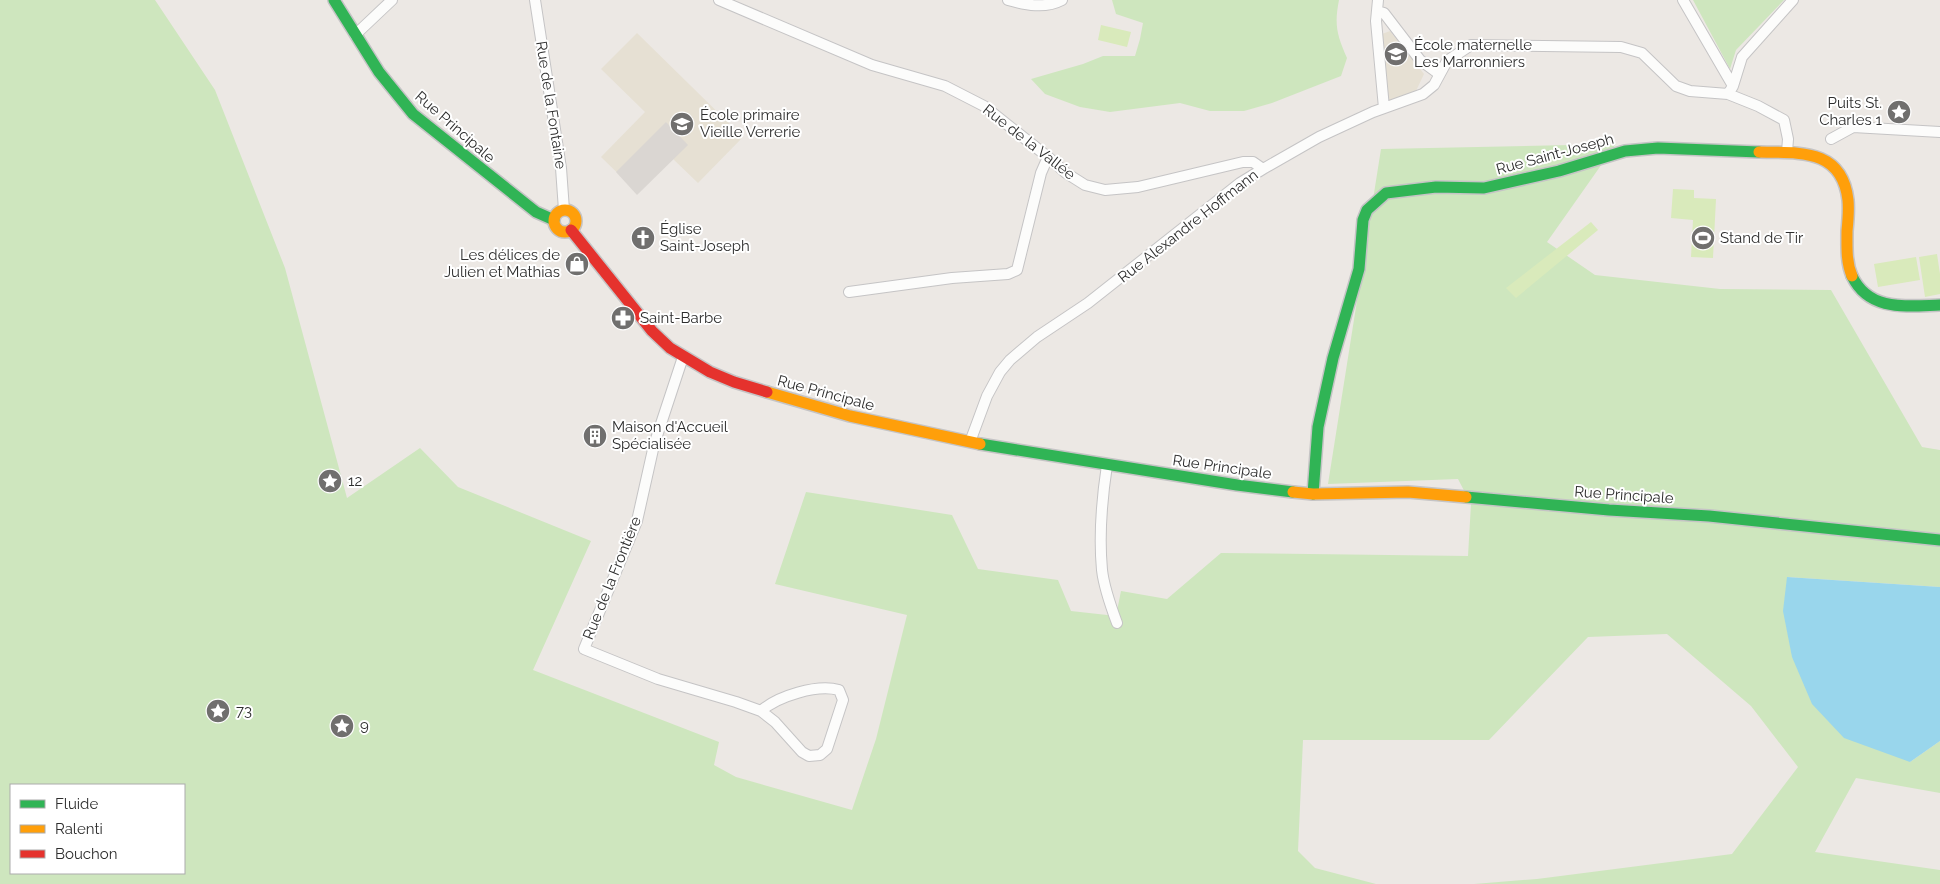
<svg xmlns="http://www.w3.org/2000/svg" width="1940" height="884" font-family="Raleway,sans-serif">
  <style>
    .education { fill: #e6e0d3 }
    .green { fill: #cee6be; fill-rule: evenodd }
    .pitch { fill: #d9eabb }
    .plaza { fill: #dad6d2 }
    .water { fill: #99d6ec }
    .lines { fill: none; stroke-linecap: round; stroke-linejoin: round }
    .street-casing { stroke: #c5c4c5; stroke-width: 12 }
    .fast-casing { stroke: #c5c4c5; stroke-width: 14 }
    .slow-casing { stroke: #c5c4c5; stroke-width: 14 }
    .jam-casing { stroke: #c5c4c5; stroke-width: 14 }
    .street { stroke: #fcfcfb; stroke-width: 10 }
    .fast { stroke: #30b455; stroke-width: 11 }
    .slow { stroke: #ff9f0a; stroke-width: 11 }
    .jam { stroke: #e5322d; stroke-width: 11 }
    .labels { text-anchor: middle; stroke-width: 4; stroke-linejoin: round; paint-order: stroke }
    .poi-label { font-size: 15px; fill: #2e2e2e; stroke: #fff; text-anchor: start }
    .street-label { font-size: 15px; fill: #2e2e2e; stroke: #fff }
  </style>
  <rect width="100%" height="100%" fill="#ece8e4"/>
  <path class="education" d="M1390,31l34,43 -8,17 -29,12 -5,-69z
    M637,33l106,104 -45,46 -26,-25 -34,35 -37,-36 44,-45 -44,-43z"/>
  <path class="green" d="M0,0h155l60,90 70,178 62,230 73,-50 38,39 133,54 -58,129 186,72 -5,23 22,12 116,33 24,-71 31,-124 -132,-31 31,-92 146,23 26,54 80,11 13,31 45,5 5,-25 46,8 54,-46 247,3 3,-52 -13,-25 -130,5 53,-335 235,-5 -69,98 48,33 125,14 111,1 91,157 18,3v137l-153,-10 123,185 30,-21v52l-84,-15 -41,74 125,18v14h-466l63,-5 195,-25 66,-87 -47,-61 -84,-72 -79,3 -99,103h-186l-5,111 17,17 61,16h-1376zM11,785h173v88h-173z
    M1112,0h227c-5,25 -2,35 8,58l-6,18 -69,27 -28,8h-34l-30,-8 -70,9 -30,-5 -35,-13 -14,-15 52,-15 20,-8h32l5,-17 3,-16 -27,-9z
    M1693,0h91l-48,50 -6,19z"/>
  <path class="pitch" d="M1101,25l30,7 -4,15 -29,-7z
    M1673,189l21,1v8l22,1 -3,59 -22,-1 2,-37 -22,-2z
    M1591,222l7,8 -82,68 -10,-10z
    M1937,254l3,20v20l-15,3 -6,-40z
    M1916,257l4,23 -42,7 -4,-23z"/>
  <path class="plaza" d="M666,122l22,23 -51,50 -21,-23z"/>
  <path class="water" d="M1787,577l153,10v154l-30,21 -66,-24 -32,-34 -20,-47 -9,-46z"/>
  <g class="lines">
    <g class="street-casing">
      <path id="street" d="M535,0l26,168 3,42
        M719,0l153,65 73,21 39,20 64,51 18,16 19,12 20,5 33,-3 105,-25h10l10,7
        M1008,0c18,5 37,9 54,0
        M1378,0l-2,21 8,87
        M1683,0l50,86 -5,8 30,12 26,14 4,19 -1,13
        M1377,11l7,2 36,47 19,14
        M355,35l37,-35
        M1733,86l9,-29 51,-57
        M1831,139l22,-12 87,5
        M849,292l103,-14 56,-4 9,-4 24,-97 7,-16
        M683,357l-29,88 -17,76 -53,128 74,30 78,23 25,9 14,11 27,30 7,4 11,-1 7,-6 16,-49 -4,-10c-22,-6 -61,6 -78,21
        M970,442l17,-46 13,-24 10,-12 27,-23 51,-34 152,-120 23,-14 56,-32 54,-25 50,-18 11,-9 13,-24 24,-16 150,2 21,6 34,33 14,5 38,3
        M1107,465c-5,33 -8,73 -5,105 2,18 9,37 15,53"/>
    </g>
    <g class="fast-casing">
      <path id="fast" d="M334,0l45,72 34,42 123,98 18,8
        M1852,276c17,36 55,30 88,29
        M980,444l257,41 56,7
        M1313,494l5,-67 15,-69 26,-89 4,-49 4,-10 19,-17 50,-6 48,1 75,-17 66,-20 33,-3 101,4
        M1466,497l143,13 100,6 231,24"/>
    </g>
    <g class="slow-casing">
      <path id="slow" d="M1759,152c40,1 83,-4 89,48 1,10 0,21 -1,31 0,16 -1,31 5,45
        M554 221a11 11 0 1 1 22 0a11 11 0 1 1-22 0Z
        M767,392l83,24 130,28
        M1293,492l20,2 95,-2 58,5"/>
    </g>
    <g class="jam-casing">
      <path id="jam" d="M571,230l81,101 18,17 40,24 24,10 33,10"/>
    </g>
    <use href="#street" class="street"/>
    <use href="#fast" class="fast"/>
    <use href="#slow" class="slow"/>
    <use href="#jam" class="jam"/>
  </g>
  <defs>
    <g id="school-disc" transform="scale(1.25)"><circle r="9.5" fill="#706f6e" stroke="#fff"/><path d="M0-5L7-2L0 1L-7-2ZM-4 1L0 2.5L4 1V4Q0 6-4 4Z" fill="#fff"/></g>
    <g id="sight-disc" transform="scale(1.25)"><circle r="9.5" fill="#706f6e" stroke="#fff"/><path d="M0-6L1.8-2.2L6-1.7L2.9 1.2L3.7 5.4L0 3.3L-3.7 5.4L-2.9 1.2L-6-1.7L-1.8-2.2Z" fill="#fff"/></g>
    <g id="church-disc" transform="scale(1.25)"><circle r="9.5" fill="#706f6e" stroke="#fff"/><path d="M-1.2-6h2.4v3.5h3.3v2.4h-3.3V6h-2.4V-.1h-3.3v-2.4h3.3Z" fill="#fff"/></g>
    <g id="stadium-disc" transform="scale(1.25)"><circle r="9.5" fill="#706f6e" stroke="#fff"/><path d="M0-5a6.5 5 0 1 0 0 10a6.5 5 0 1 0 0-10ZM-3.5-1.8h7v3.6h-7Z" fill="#fff"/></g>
    <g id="shop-disc" transform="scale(1.25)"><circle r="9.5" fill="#706f6e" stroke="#fff"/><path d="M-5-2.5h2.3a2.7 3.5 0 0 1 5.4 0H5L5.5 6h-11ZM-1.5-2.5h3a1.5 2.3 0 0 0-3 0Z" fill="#fff"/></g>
    <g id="pharmacy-disc" transform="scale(1.25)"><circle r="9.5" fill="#706f6e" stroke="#fff"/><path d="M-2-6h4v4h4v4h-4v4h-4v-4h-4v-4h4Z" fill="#fff"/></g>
    <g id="building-disc" transform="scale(1.25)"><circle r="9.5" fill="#706f6e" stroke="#fff"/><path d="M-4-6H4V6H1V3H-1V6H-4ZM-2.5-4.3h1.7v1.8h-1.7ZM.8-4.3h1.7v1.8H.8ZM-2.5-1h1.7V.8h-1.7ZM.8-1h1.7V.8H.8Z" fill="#fff"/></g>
  </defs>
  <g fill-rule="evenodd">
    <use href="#school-disc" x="1396" y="54"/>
    <use href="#sight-disc" x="1899" y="112"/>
    <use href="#school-disc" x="682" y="124"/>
    <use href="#church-disc" x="643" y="238"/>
    <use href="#stadium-disc" x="1703" y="238"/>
    <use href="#shop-disc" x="577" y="264"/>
    <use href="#pharmacy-disc" x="623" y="318"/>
    <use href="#building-disc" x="595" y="436"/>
    <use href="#sight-disc" x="330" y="481"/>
    <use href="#sight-disc" x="218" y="711"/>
    <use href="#sight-disc" x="342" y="726"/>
  </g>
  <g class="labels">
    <g class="poi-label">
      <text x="1414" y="50">École maternelle<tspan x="1414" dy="17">Les Marronniers</tspan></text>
      <text x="1882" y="108" text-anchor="end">Puits St.<tspan x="1882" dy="17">Charles 1</tspan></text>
      <text x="700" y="120">École primaire<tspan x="700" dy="17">Vieille Verrerie</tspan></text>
      <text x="660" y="234">Église<tspan x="660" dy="17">Saint-Joseph</tspan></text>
      <text x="1720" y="243">Stand de Tir</text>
      <text x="560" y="260" text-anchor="end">Les délices de<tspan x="560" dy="17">Julien et Mathias</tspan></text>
      <text x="640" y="323">Saint-Barbe</text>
      <text x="612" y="432">Maison d'Accueil<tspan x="612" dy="17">Spécialisée</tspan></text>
      <text x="348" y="486">12</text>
      <text x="236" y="716">73</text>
      <text x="360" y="731">9</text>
    </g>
    <g class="street-label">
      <text transform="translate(551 105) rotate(81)" y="5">Rue de la Fontaine</text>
      <text transform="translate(455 127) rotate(41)" y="5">Rue Principale</text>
      <text transform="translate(1029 142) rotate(38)" y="5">Rue de la Vallée</text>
      <text transform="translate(1555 154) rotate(-15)" y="5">Rue Saint-Joseph</text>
      <text transform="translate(1188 226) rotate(-38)" y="5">Rue Alexandre Hoffmann</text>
      <text transform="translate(826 393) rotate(15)" y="5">Rue Principale</text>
      <text transform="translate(1222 467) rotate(8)" y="5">Rue Principale</text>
      <text transform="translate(1624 495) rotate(4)" y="5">Rue Principale</text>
      <text transform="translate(612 578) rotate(-68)" y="5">Rue de la Frontière</text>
    </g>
  </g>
  <rect x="10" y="784" width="175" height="90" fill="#ffffff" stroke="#ababab"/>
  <rect x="20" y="800" width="25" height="8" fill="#30b455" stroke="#ababab"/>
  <text x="55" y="809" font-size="15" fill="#2e2e2e">Fluide</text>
  <rect x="20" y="825" width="25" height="8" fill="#ff9f0a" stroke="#ababab"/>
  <text x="55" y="834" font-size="15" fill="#2e2e2e">Ralenti</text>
  <rect x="20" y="850" width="25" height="8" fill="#e5322d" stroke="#ababab"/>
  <text x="55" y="859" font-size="15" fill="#2e2e2e">Bouchon</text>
</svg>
